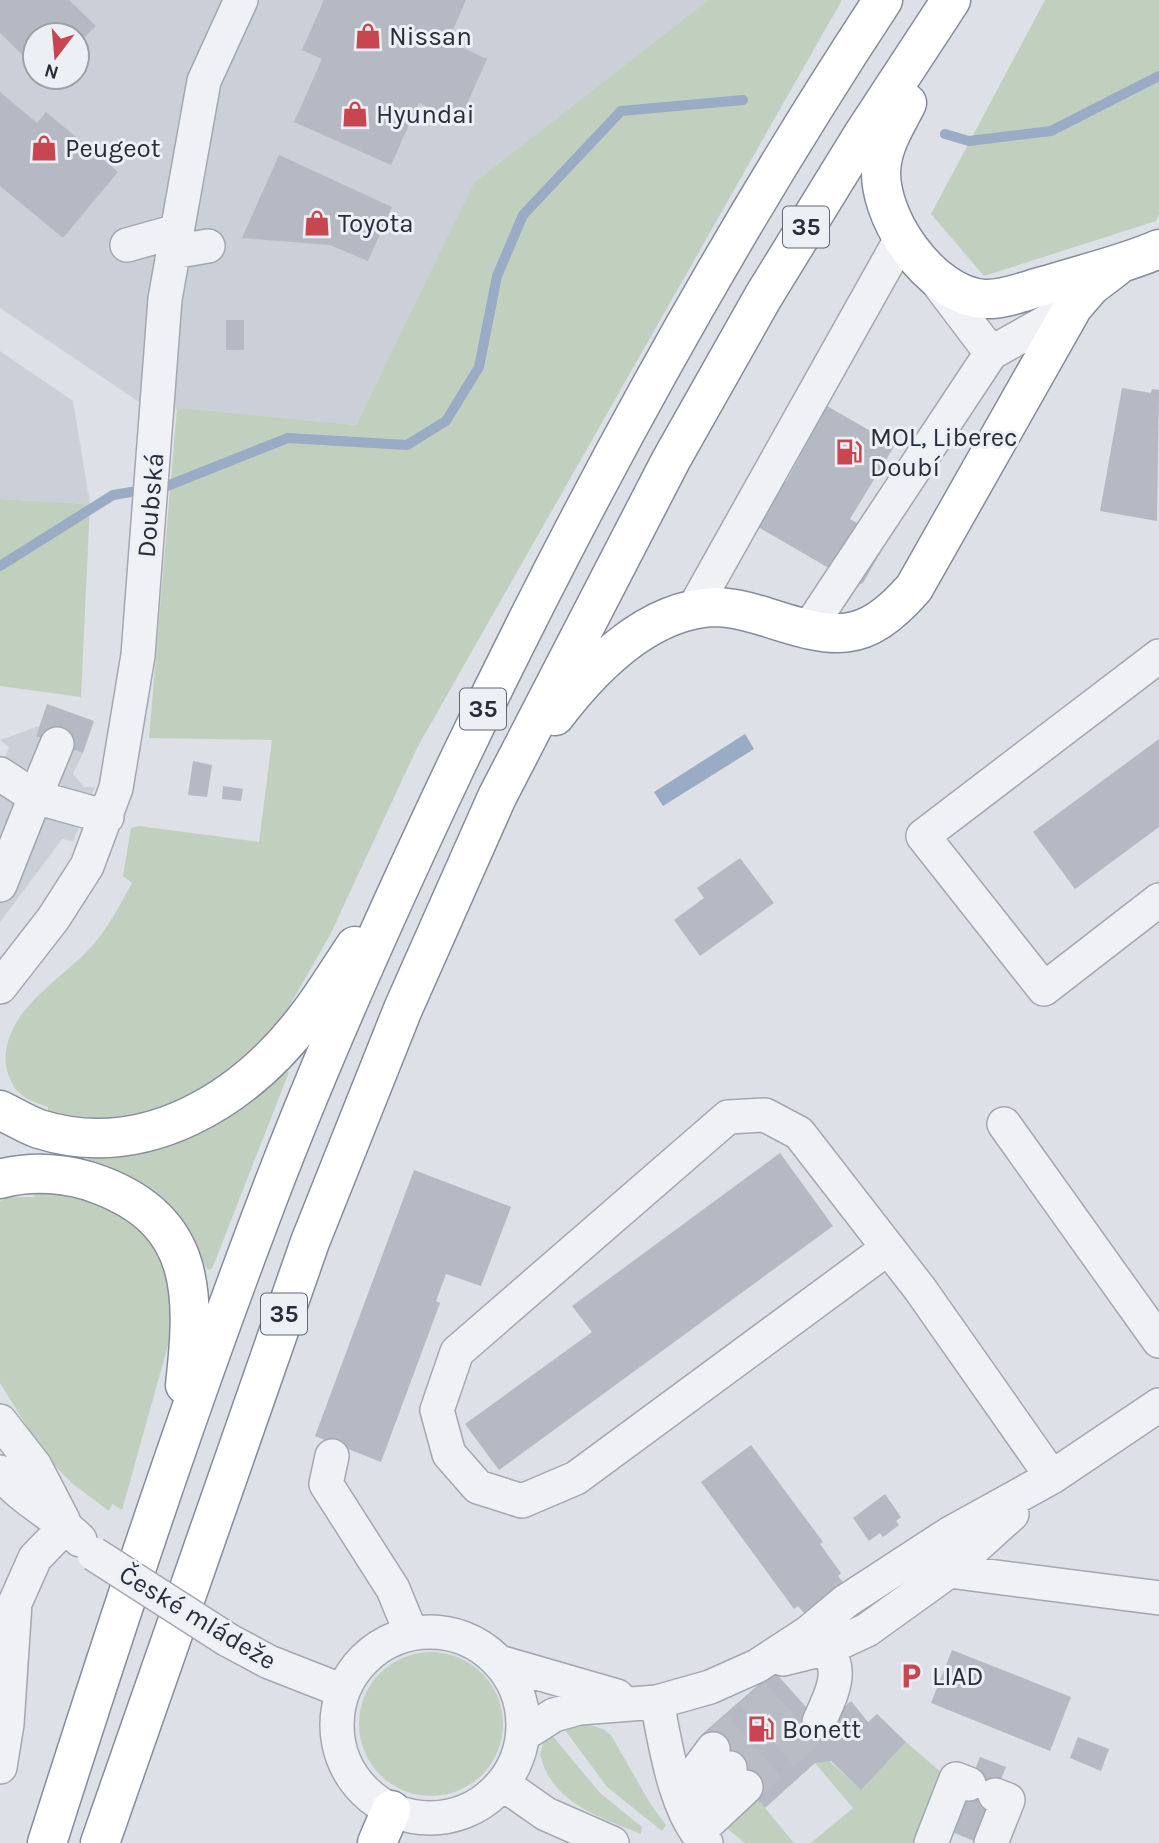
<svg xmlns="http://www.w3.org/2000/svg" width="1159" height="1843" font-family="Karla,sans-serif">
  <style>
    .built { fill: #cbcfd8; fill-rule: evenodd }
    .green { fill: #c1d0be }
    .water { fill: #99abc5 }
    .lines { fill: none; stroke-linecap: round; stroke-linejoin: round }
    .stream { stroke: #99abc5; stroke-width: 10 }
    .building { fill: #b4b9c3 }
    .minor-tunnel { stroke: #b9bcc4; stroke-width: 33; stroke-dasharray: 33 17; stroke-linecap: butt }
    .minor-casing { stroke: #a3a7b0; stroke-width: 36 }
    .highway-casing { stroke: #858c9c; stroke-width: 41 }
    .minor { stroke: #eff1f5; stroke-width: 33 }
    .highway { stroke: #fff; stroke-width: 38 }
    .minor-bridge-casing { stroke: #a3a7b0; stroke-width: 36; stroke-linecap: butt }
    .minor-bridge { stroke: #eff1f5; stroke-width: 33 }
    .labels { text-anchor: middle; stroke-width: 6; stroke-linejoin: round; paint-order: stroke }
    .shield { fill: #eceff4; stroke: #626773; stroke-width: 2 }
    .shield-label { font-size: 24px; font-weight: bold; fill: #272d3c }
    .poi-label { font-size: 26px; fill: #272d3c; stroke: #eceff4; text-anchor: start }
    .street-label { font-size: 26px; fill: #272d3c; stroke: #eceff4 }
  </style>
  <rect width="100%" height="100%" fill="#dde0e6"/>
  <path class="built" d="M0,0h708l-233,183 -119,242 -211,-19 -145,-98zM35,35h42v42h-42z
    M0,351l73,50 17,103 -90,-5z
    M39,726l-3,10 47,17 -10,21 11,13h11l-22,54 -11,-2 -62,83v-151l9,-24 -9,-7z"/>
  <path class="green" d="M708,0h134l-425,748 -87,187 -51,89 -15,20 -69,52 -46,19 -52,6 -49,-5v-9c-24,-8 -36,-14 -42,-41 -6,-54 56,-86 86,-120 17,-19 28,-42 40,-63l-9,-7 8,-48 8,-2 120,16 13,-102 -123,-2 28,-330 179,17 118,-242z
    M1045,0h114v214l-3,7 -172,55 -53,-62z
    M0,499l90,5 -9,193 -81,-11z
    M283,1070l6,2 -77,197 -4,1c-7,-9 -9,-20 -14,-30 -23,-42 -60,-66 -106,-77v-9z
    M36,1190l34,4 56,22 38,40 13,57 -55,197 -10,-6 -3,7 -36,-27 -27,-27 -46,-74v-182l9,-4h25z
    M359 1724a72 72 0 1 1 144 0a72 72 0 1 1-144 0Z
    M584,1723l19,6 8,6 40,70 15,20 -4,6 -55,-44 -45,-61z
    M551,1734l49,59 42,34 -1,7c-41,-17 -90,-31 -101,-80l4,-13z
    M906,1742l36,31 -26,70h-105l42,-35 -38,-45 14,-2 32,28z
    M754,1795l40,48h-49l-21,-17z"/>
  <path class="water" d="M745,734l9,15 -91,57 -9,-14z"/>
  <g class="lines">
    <path class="stream" d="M945,134l24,7 82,-10 108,-55
      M0,566l113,-71 54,-9 121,-48 119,7 39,-24 33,-54 18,-91 26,-61 98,-104 122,-11"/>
  </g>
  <path class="building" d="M0,0h69l27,26 -19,19v-10h-42v32l-35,-34z
    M324,0h142l-18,41 39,18 -28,63 -40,-19 -28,62 -97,-43 28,-63 -20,-9z
    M0,92l37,31 9,-11 72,60 -55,66 -63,-52z
    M279,155l113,52 -24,54 -38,-16 -88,-7z
    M226,320h18v30h-18z
    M1122,388l29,5 1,-4 7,1 -2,131 -57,-10z
    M827,406l68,39 -45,74 35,20 1,4 -23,40 -5,2 -119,-69 26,-45 21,11z
    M47,704l47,17 -11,32 -47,-17z
    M1159,739v88l-84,62 -42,-57z
    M193,761l19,4 -5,32 -19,-2z
    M223,786l20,3 -2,12 -19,-2z
    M740,858l34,45 -74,53 -26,-36 30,-22 -7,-10z
    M780,1153l53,73 -334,244 -34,-46 127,-92 -20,-26z
    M414,1170l97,37 -30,79 -35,-12 -10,27 4,2 -59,159 -66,-26z
    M751,1445l72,97 -3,2 21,29 -3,3 8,10 -40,29 -8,-9 -4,3 -93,-127z
    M885,1494l16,23 -5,4 3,4 -16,12 -3,-4 -11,8 -16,-23z
    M952,1650l119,47 -21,54 -119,-48z
    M774,1671l49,55 28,-25 17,21 9,-8 29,28 -45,48 -30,-29 -16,2 -50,45 -64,-73z
    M1078,1737l31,12 -8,22 -31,-13z
    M980,1757l26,10 -30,75 -26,-11z"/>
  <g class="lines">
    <path class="minor-tunnel" d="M713,1749l73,-64
      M730,1768l74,-64
      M746,1787l73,-65"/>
    <g class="minor-casing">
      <path id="minor" d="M127,245l50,-14
        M173,252l35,-6
        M991,353l82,-46
        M693,610l209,-373
        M807,631l184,-278 -56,-74
        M1159,656l-236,180 121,153 115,-89
        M0,774l35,23 22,-53
        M0,885l35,-88 72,20
        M0,987l53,-68 34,-53 29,-78 22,-133 27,-356 39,-218 37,-81
        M1004,1124l155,217
        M888,1248l-312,230 -54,23 -44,-14 -29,-33 -12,-44 20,-58 271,-235 37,-2 34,18 121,156 132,188
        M0,1421l35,45 28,54
        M332,1456l-6,28 67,105 18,44
        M0,1472c21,28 56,43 80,68
        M949,1571l210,27
        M337 1725a93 93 0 1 1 186 0a93 93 0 1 1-186 0Z
        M813,1635c35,29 22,51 6,87
        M228,1640l41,22 74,29
        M783,1659l45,-11 39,-18 82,-59 63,-57
        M499,1662l118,34
        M657,1702c8,40 18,112 49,141
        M524,1734l30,-19 25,-7 78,-6 53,-15 47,-21 52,-34 37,-31 103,-67 103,-57 107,-72
        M0,1767l7,-43 8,-121 20,-45 31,-32
        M503,1784l43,30 66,29
        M679,1795l34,-46
        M687,1810l43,-42
        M698,1832l48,-45
        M931,1843l25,-64 13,5
        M991,1843l17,-43 -13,-5"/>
    </g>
    <g class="highway-casing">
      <path id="highway" d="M907,103c-9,18 -22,38 -25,59 -9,51 49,135 103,137 20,1 42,-9 62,-14 38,-12 75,-20 112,-36
        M555,716c38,-50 92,-106 159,-109 18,0 35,5 52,10 69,22 97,29 148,-29l159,-281 18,-21 25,-19
        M0,1110c13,6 25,14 39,19 106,33 205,-29 268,-112 17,-22 32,-47 48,-71
        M0,1179c32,-9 70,-6 100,6 98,37 95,111 85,200
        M47,1843c66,-207 134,-414 211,-618 58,-156 127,-309 198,-459 126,-264 266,-521 427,-766
        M100,1843l210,-601 93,-233 94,-212 174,-337 92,-163 99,-161 89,-136
        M377,1843l14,-33"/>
    </g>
    <use href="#minor" class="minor"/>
    <use href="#highway" class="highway"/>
    <g class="minor-bridge-casing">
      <path id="minor-bridge" d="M94,1554l134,86"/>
    </g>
    <use href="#minor-bridge" class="minor-bridge"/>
  </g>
  <defs>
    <g id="shop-bare" transform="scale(2.1)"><path d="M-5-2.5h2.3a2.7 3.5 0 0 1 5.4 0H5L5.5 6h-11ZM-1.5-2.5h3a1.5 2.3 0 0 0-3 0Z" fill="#c7464f" stroke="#eceff4" stroke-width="2.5" paint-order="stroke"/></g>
    <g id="fuel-bare" transform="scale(2.1)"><path d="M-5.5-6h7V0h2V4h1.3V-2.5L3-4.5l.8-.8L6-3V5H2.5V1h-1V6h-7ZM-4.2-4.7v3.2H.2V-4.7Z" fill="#c7464f" stroke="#eceff4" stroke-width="2.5" paint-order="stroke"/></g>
    <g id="parking-bare" transform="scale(2.1)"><path d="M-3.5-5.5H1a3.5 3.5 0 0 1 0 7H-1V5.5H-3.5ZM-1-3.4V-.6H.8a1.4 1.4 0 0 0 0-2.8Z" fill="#c7464f" stroke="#eceff4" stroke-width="2.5" paint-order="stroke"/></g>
  </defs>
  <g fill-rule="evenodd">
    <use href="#shop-bare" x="368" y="36"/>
    <use href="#shop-bare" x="355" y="114"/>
    <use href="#shop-bare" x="44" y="148"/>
    <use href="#shop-bare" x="317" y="223"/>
    <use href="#fuel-bare" x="849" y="452"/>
    <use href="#parking-bare" x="911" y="1676"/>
    <use href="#fuel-bare" x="761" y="1729"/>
  </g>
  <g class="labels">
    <g class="shield">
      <rect x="783" y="206.5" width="46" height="41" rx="5"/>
      <rect x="460" y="688.5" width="46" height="41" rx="5"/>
      <rect x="261" y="1293.5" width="46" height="41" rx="5"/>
    </g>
    <g class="shield-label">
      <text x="806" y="235">35</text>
      <text x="483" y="717">35</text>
      <text x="284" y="1322">35</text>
    </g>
    <g class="poi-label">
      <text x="389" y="45">Nissan</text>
      <text x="376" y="123">Hyundai</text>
      <text x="65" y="157">Peugeot</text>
      <text x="338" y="232">Toyota</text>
      <text x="870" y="446">MOL, Liberec<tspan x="870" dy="30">Doubí</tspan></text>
      <text x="932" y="1685">LIAD</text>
      <text x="782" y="1738">Bonett</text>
    </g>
    <g class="street-label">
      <text transform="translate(150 505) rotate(-85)" y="9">Doubská</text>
      <text transform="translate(198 1617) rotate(31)" y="9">České mládeže</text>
    </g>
  </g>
  <g transform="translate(56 56) rotate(196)"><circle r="33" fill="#eceff4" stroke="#9da1aa" stroke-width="2"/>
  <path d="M0-5L12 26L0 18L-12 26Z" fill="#c7464f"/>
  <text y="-10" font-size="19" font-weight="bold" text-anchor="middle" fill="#272d3c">N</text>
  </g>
</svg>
